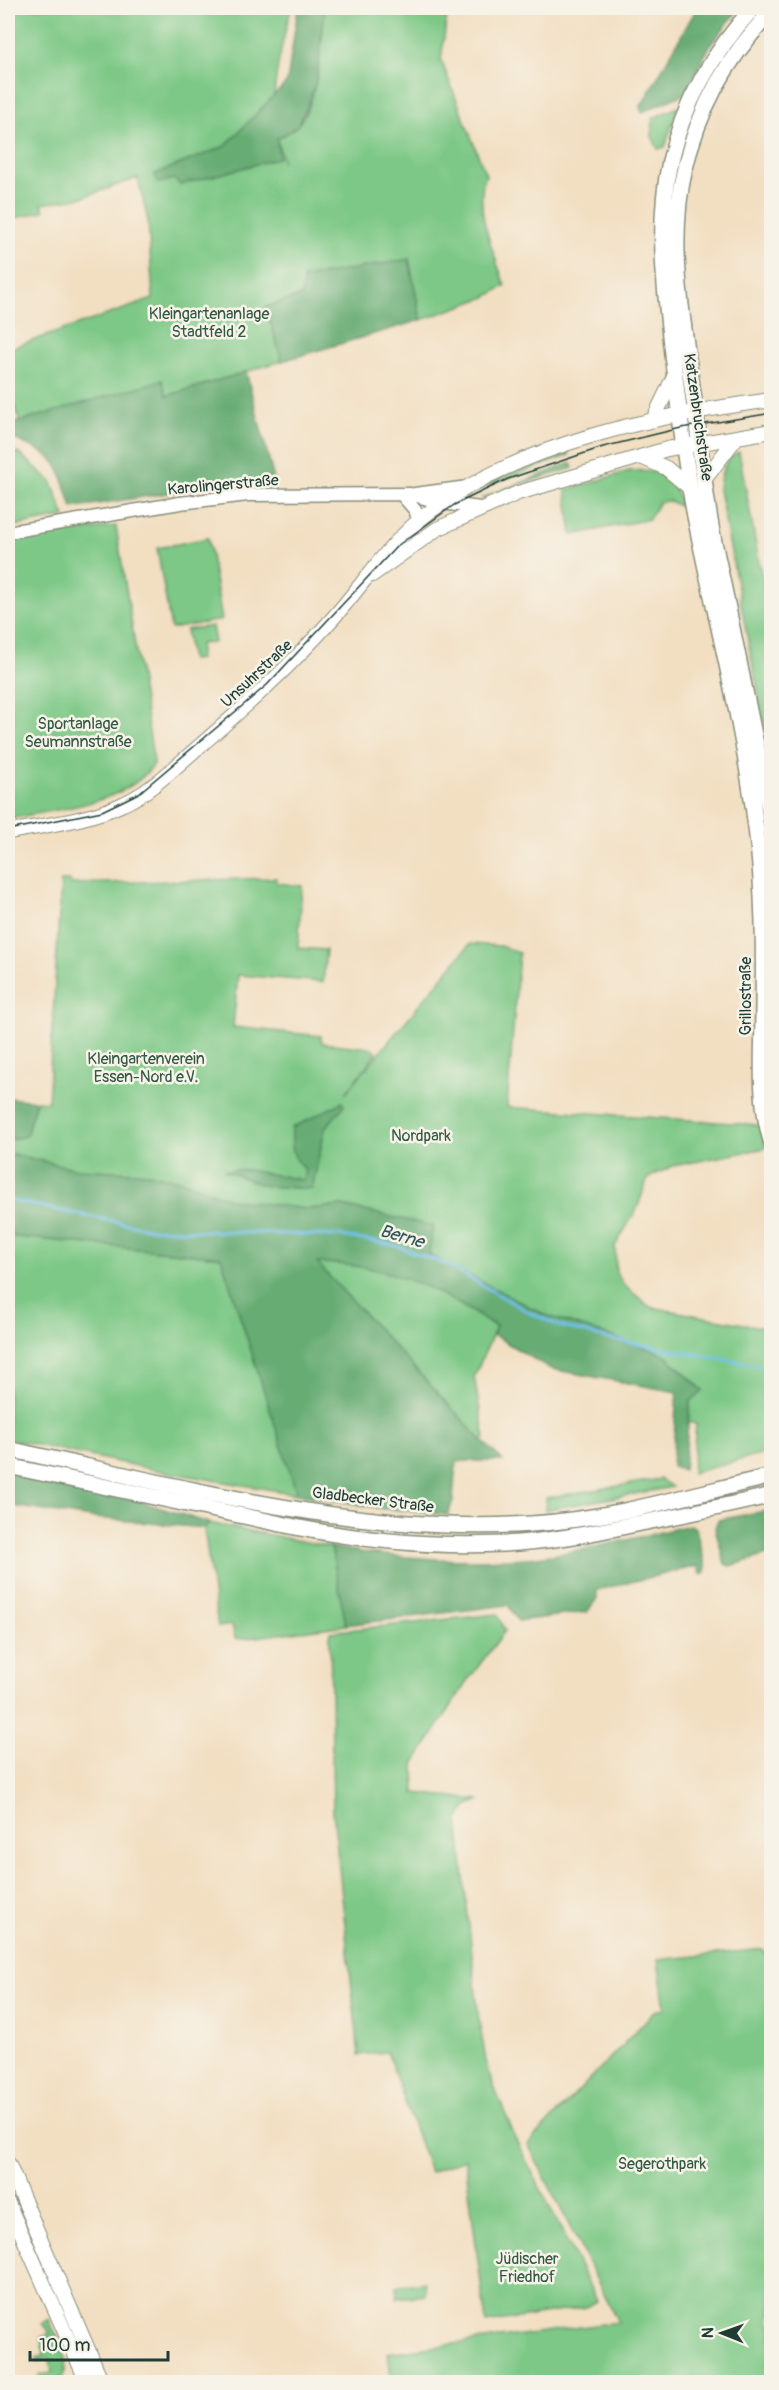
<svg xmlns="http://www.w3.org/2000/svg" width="779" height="2390" font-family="Pangolin,sans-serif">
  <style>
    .green { fill: #7dc886; stroke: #4e825d; stroke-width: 1.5; fill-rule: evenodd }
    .forest { fill: #66ac73; stroke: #427454; stroke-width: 1.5 }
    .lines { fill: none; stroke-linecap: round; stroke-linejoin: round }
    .stream { stroke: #71c0ec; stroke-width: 3 }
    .tertiary-casing { stroke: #888e7b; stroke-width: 15 }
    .secondary-casing { stroke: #888e7b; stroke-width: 16 }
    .primary-casing { stroke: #888e7b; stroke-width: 18 }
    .tertiary { stroke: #fff; stroke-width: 12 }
    .secondary { stroke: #fff; stroke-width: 14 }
    .primary { stroke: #fff; stroke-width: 15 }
    .tram { stroke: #1f3d34; stroke-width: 1.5 }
    .labels { text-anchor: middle; stroke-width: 5; stroke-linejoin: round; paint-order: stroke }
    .park-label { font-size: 16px; fill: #325944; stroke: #f7f3e8 }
    .street-label { font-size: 16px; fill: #1f3d34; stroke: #f7f3e8 }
    .water-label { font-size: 18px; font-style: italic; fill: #2f5759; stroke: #f7f3e8 }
  </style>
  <rect width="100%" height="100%" fill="#f7f3e8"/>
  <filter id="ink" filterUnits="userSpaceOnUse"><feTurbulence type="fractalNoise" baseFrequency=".0167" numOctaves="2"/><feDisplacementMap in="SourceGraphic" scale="12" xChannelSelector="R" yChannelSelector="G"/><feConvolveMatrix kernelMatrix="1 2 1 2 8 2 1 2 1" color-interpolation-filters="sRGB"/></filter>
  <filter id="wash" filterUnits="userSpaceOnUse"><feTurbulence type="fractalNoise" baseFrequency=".008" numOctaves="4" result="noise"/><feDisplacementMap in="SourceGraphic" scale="24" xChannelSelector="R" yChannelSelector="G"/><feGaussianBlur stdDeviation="1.35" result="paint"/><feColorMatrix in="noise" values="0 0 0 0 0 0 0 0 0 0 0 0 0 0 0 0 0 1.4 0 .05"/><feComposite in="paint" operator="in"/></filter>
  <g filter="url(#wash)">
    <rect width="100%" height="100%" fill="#f2dfc2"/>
    <path class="green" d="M8,8h283c-13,51 -27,103 -8,154l-6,-23c6,-4 15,-8 20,-13 23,-25 24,-85 28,-118h123l-7,52 45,115c-14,33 9,79 19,111l-19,11 -65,23 -12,-61 -143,48 16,54 -116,35 -4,-15 -142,42 -12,-40v-34l145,-50 -5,-78 -10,-43 -55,19 -41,7 2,7 -36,9z
      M678,107l-13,40 -7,2 -6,-13 1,-18z
      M8,450l12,4 31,27 14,36 -57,10z
      M568,451l1,4 -91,34 30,-16z
      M739,452l32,175v133l-52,-270c1,-16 5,-32 20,-38z
      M571,463l2,5 -48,15 -41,17 -2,-2z
      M629,471c31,-3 44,7 53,36l-13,-6 -10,1 -10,17 -77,16 -6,-45z
      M116,526l38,237c-25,42 -103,47 -146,56v-279z
      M208,538l14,82 -51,9 -14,-81z
      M212,626l3,16 -15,2v15l-9,1 -5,-30z
      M277,878v5l25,3 -4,62 28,2 -3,32 -85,-7 -5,52 88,9 1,7 49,5 6,4 -32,42 125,-150 30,2 19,7 -12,154 252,18 7,23 -93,18 -25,12 -11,31 -22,37 1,27 9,13 25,21 121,22v123l-79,21 4,-49 -8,-2 2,-20 13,-12 -39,-36 -119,-39 -116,-60 3,-29 -90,-20 -36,3 -78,-10 -39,-16 -41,-10 -71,-4 -69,-16v-13l18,-4 10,-35 12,1 13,-221h9l1,3zM344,1106l-19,22 -13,61 -46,-3 -41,-15 22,-1 56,10 2,-11 -13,-41z
      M8,1236l213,21 76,237 -132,-22 -157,-33z
      M316,1263c77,1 117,24 180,64l-22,50 11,62 -3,2z
      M660,1479l12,8 -127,23 1,-12z
      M209,1523l122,24 15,78 -105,14 -6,-1 -3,-13 -14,2 -14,-99z
      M497,1614l8,17 -37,49 -54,84 1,29 65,7 -13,6 -9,15 21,200 9,51 29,70 80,159 -10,6 -101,16 -21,-164 -35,13 -43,-120 -28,3 -26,-243 -3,-180z
      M763,1949l9,21 -1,412h-379l-4,-29 230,-31 -90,-178 127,-133 10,-3 -7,-48z
      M425,2282l1,13 -29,3 -1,-12z
      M49,2320c7,16 24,41 13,58l-27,4v-3l5,-1v-3l12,-2 -2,-14 -13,2 -1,-3 8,-2 -2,-19 8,-3 -8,-11z"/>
    <path class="forest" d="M298,8h27l-9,72 -7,23 -12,23 -20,13 2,19 -99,27 -6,-6 -16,4 -3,-9 70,-28 62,-64z
      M697,8h43l-29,36 -27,50 -42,18 -2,-4z
      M409,259l12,61 -139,41 -16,-54 36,-11 1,-18z
      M246,372l29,111 -48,1 -155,24c-16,-54 -14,-49 -64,-72v-11l154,-45 5,16z
      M8,1098l28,3 -10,35 -18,4z
      M342,1102l2,4 -19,22 -13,61 -46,-3 -43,-16h24l56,10 2,-11c-14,-11 -14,-24 -13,-41z
      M8,1153l69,16 71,4 41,10 39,16 78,10 36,-3 91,20 -4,29 116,60 119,39 39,37 -13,11 -6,68 -12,-4 5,-74 -126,-23 -58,-34 3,-9c-61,-38 -105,-62 -179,-63l165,178 21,20h-47l-3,39 -5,15 -64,-6 -87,-15 -76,-237 -213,-21z
      M8,1467l80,18 121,38 -5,5 -120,-11 -76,-12z
      M771,1510v44l-41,12 -5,-2 -10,-36 3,-8z
      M691,1525l5,4 10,39 -2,5 -4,1 -2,-8 -101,24v9l-10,13 -69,9 -10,-16 -162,20 -15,-78c64,12 148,17 213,9 50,-7 98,-20 147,-31z"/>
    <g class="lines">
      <path class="stream" d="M8,1200l144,29 188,7 53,9 55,20 82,48 30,13 49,13 163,29"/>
    </g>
  </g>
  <g filter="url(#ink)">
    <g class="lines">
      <g class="tertiary-casing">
        <path id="tertiary" d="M415,494l53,-7
          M402,495l13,15 4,11
          M8,532l172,-29 68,-8 162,-1 32,9 38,5"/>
      </g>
      <g class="secondary-casing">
        <path id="secondary" d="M653,420l22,-46
          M641,457l25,11 24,20
          M704,480l33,-43
          M372,575l65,-46 81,-36 149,-44 105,-18
          M8,832c38,-7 79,-11 115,-28 27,-12 50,-35 72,-54 49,-42 96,-84 139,-133 31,-35 56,-75 94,-104 95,-71 229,-98 344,-113
          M8,2163l94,219
          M8,2203l79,179"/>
      </g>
      <g class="primary-casing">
        <path id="primary" d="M753,8c-39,43 -70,96 -83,153 -14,64 -5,129 2,193 7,52 12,105 22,157 21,106 49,210 62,317 8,60 8,121 7,182 0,45 -5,90 9,134
          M772,11c-43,44 -73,96 -87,157 -18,73 -2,152 8,225 7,50 11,100 21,149 20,93 39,186 58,280
          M8,1449c167,36 351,87 523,75 81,-5 162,-30 241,-48
          M8,1466l292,62c67,13 135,19 203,16 50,-2 99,-13 148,-23 40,-8 81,-16 121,-26"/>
      </g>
      <use href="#tertiary" class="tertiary"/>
      <use href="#secondary" class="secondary"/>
      <use href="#primary" class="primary"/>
      <path class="tram" d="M8,830l94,-19 37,-18 128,-108 130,-139 57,-41 54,-26 95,-32 78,-19 91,-15"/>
    </g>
  </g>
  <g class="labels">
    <g class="park-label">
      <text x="209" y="319">Kleingartenanlage<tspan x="209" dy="18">Stadtfeld 2</tspan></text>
      <text x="78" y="729">Sportanlage<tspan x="78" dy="18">Seumannstraße</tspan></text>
      <text x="146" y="1064">Kleingartenverein<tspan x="146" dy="18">Essen-Nord e.V.</tspan></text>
      <text x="421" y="1141">Nordpark</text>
      <text x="662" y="2169">Segerothpark</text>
      <text x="527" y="2264">Jüdischer<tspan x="527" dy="18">Friedhof</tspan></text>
    </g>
    <g class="street-label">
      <text transform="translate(699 417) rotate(82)" y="6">Katzenbruchstraße</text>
      <text transform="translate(223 484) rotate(-5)" y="6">Karolingerstraße</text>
      <text transform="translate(256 673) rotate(-43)" y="6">Unsuhrstraße</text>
      <text transform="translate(745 996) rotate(-90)" y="6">Grillostraße</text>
      <text transform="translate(373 1499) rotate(7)" y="6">Gladbecker Straße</text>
    </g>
    <g class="water-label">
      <text transform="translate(402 1236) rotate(16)" y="6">Berne</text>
    </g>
  </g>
  <rect width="779" height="2390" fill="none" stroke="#f7f3e8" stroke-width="30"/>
  <g transform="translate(722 2333) rotate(271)" stroke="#f7f3e8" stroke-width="4.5" paint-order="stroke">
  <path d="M0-4.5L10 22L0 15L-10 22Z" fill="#1f3d34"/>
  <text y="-9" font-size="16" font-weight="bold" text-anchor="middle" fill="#1f3d34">N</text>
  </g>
  <path d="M30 2351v9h138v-9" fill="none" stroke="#1f3d34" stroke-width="3"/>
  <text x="39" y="2351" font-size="18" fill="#1f3d34" stroke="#f7f3e8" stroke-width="4.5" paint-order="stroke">100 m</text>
</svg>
